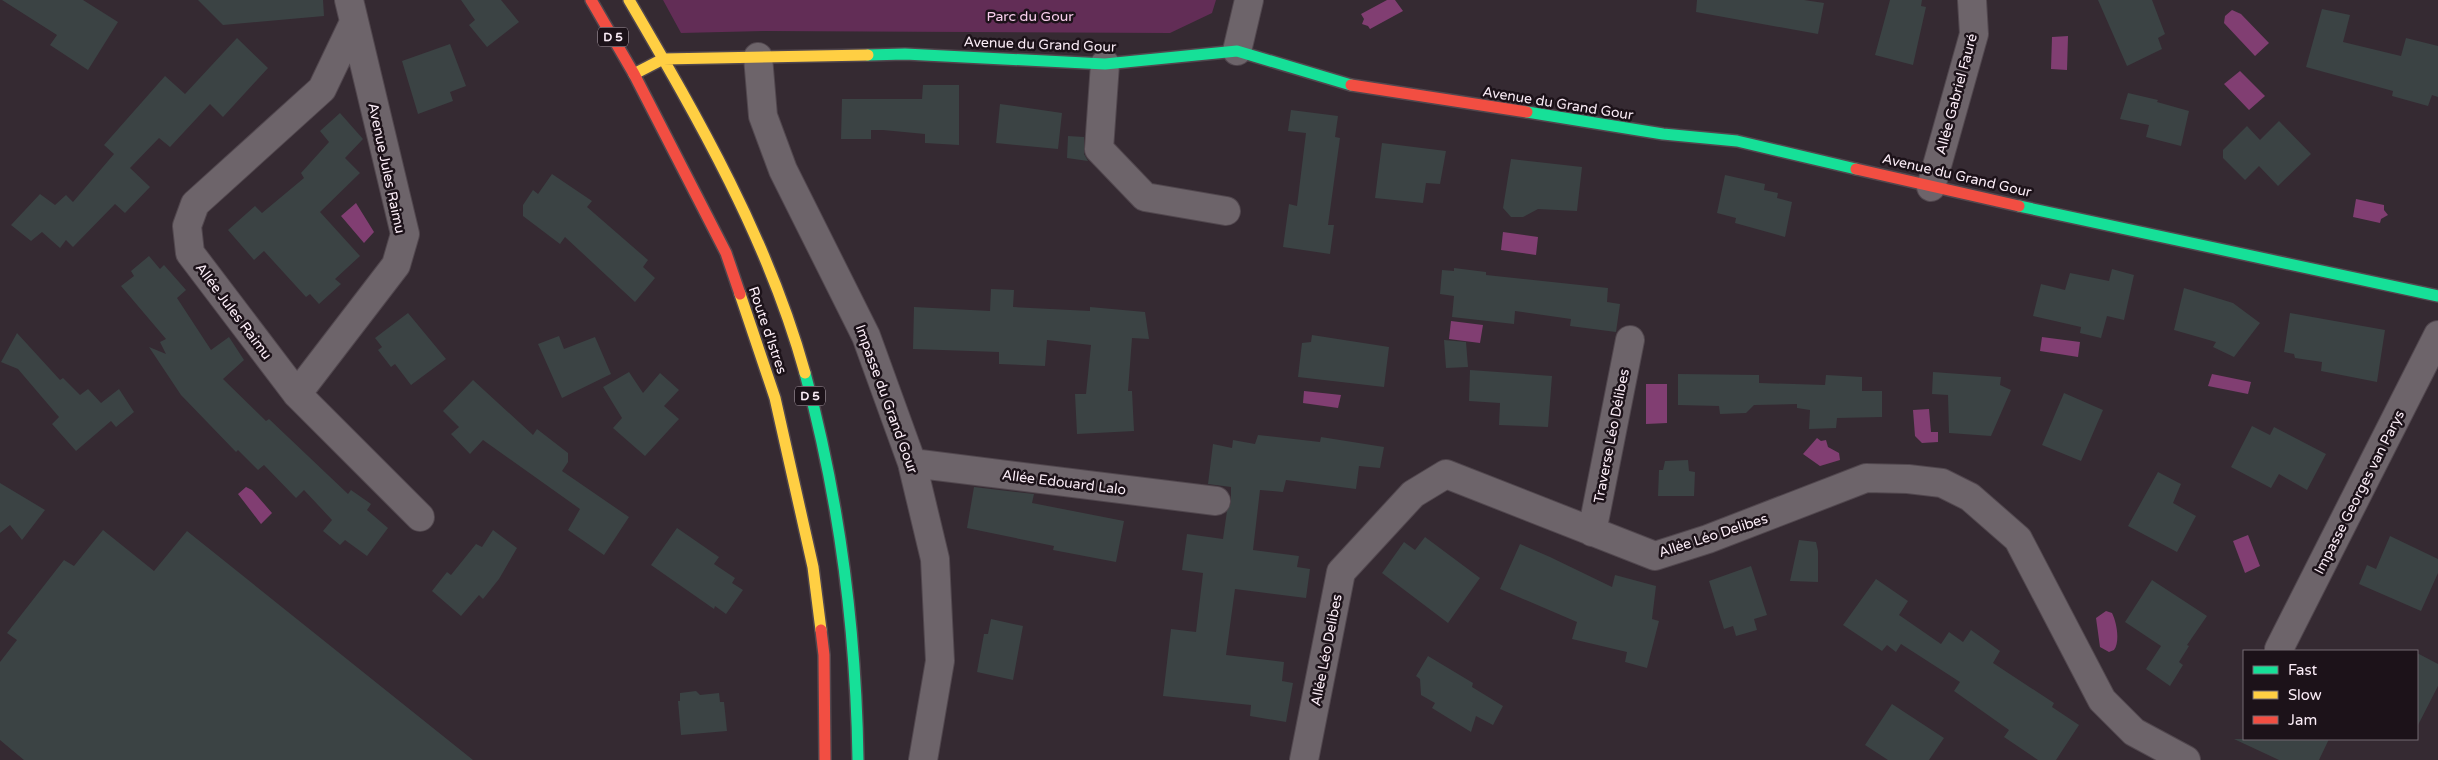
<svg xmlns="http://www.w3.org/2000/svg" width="2438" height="760" font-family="'Varela Round',sans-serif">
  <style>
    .green { fill: #622d56 }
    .water { fill: #813e72 }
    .building { fill: #3b4344 }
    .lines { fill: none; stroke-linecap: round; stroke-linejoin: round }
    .street-casing { stroke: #51474e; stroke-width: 30 }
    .fast-casing { stroke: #51474e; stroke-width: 14 }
    .slow-casing { stroke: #51474e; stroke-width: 14 }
    .jam-casing { stroke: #51474e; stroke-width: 14 }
    .street { stroke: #6d646a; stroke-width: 28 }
    .fast { stroke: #16e098; stroke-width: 11 }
    .slow { stroke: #ffcf43; stroke-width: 11 }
    .jam { stroke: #f24e42; stroke-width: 11 }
    .labels { text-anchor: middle; stroke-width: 5; stroke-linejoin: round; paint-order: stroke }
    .shield { fill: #1c1219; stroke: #b8abb4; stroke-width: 1 }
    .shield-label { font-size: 12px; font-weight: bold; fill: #fbedf7 }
    .park-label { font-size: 14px; fill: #f9cfed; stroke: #1c1219 }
    .street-label { font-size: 14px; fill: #fbedf7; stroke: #1c1219 }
  </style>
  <rect width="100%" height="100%" fill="#352a32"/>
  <path class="green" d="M663,0h553l-4,13 -42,20 -406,-2 -83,2z"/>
  <path class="water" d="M1387,0h8l8,11 -33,18 -2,-3 -6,-2 2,-5 -3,-5z
    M2232,10l9,4 28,29 -14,13 -31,-33 1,-7z
    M2068,36l-1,34 -16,-1 1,-32z
    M2240,71l25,25 -16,14 -25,-26z
    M2356,199l28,6v5l4,5 -7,4 -1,4 -27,-6z
    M356,203l18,29 -10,11 -23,-27z
    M1503,232l35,5 -2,18 -35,-5z
    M1451,321l32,4 -3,18 -31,-4z
    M2042,337l38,5 -2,15 -38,-6z
    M2212,374l39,8 -3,12 -40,-8z
    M1646,384h21v39l-21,1z
    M1304,391l37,4 -3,13 -35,-5z
    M1929,409l2,23h7v10l-16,1 -7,-7 -2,-26z
    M1817,438l4,3 5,-1 2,7 11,6 1,7 -20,6 -17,-12z
    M246,487l6,3 20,23 -11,11 -23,-30z
    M2248,535l12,31 -15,7 -12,-32z
    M2106,611l6,2c5,10 8,29 2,37l-5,2 -9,-5 -4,-29z"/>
  <path class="building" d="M2,0h81l35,22 -30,48 -38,-25 7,-10z
    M198,0h125l1,16 -101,9z
    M461,0h40l18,22 -32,25 -18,-22 6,-5z
    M1697,0h107l20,3 -6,31 -122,-22z
    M1890,0h32l-1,6 5,1 -13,58 -38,-10z
    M2098,0h54l13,34 -7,4 4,11 -35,17z
    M2322,9l28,6 -7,27 58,14 5,-18 32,8v51l-6,-2 -4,11 -36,-10 1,-5 -87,-24z
    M237,38l31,30 -45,49 -13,-13 -40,43 -11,-9 -29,30 20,19 -25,26 -10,-9 -42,43 -7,-7 -6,8 -18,-16 -11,9 -20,-16 29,-31 15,11 11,-10 7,7 41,-48 -10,-9 61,-69 20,18z
    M450,44l16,42 -16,6 3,9 -35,13 -16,-53z
    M923,85h36v60l-34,-2v-9l-42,-4h-12v9h-30l1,-40h80z
    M2128,93l30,7 -1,2 32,9 -8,35 -35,-9 3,-12 -29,-6z
    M1000,104l62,9 -4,36 -62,-6z
    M1291,110l47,6 -3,21 5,1 -12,87h6l-4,29 -47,-7 6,-43 8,2 9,-73 -18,-2z
    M340,113l23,26 -18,19 15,15 -40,39 40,44 -25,23 6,5 -22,20 -9,-10 -4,3 -42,-46 -10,9 -26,-30 27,-24 7,7 42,-35 -3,-5 28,-31 -9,-11z
    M2279,121l32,33 -33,32 -19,-20 -14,14 -22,-22v-8l24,-24 13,14z
    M1068,136l16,1v17l4,7 -21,-3z
    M1382,143l64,8 -6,33 -14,-1 -3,20 -48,-5z
    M1511,159l71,8 -5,44 -39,-2 -15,8h-12l-8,-9z
    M552,174l40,27 -5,6 61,53 -5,7 12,11 -20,24 -70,-65 -5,7 -37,-28v-11l10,-15 5,4z
    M1725,175l40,9 -1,6 14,3 -1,5 15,4 -7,35 -50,-14 1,-5 -19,-5z
    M149,256l11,13 4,-4 22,25 -9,8 34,52 18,-13 15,23 -21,19 43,42 3,-2 79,75 3,-4 20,14 -4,6 21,18 -21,28 -22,-16 -5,5 -17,-14 9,-11 -28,-30 -8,8 -32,-33 -6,5 -20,-20 -2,2 -55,-57 -32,-48 17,7 -6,-12 6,-3 -45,-53 13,-10 -3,-5z
    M1454,268l32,4v3l122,13 -1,14 13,2 -4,28 -46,-6 1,-7 -56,-8 -1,13 -62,-7 2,-21 -14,-2 2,-24 12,1z
    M2112,269l22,6 -10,45 -17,-4 -6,22 -21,-5 1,-6 -48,-11 8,-32 24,6 5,-17 39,8z
    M2184,288l49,15 27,20 -26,34 -21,-10 3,-5 -42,-12z
    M991,289l23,1 -1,17 77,4v-4l55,5 4,27 -17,-1 -4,53h4l2,40 -57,3 -2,-40h11l5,-49 -44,-5 -2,26 -46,-2v-12l-86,-3 1,-42 76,4z
    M408,313l38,46 -35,26 -16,-21 -4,3 -13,-17 4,-3 -7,-9z
    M2290,313l95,17 -8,52 -56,-11 1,-9 -27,-4 -1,-4 -10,-2z
    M17,333l43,47 3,-2 17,17 8,-6 13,14 18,-14 15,23 -18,15 -5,-6 -35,30 -24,-27 7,-7 -18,-21 -23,-27 -17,-7z
    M1312,335l77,12 -5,40 -86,-10 4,-34 9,-1z
    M559,336l5,13 31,-12 16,37 -49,24 -24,-54z
    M1444,340l22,2 2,25 -22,1z
    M1470,370l82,6 -4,51 -49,-2 1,-22 -31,-2z
    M629,372l14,21 17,-20 19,17 -15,16 15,13 -34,37 -32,-28 9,-10 -19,-31z
    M1933,372l68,5 -1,8 11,5 -20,46 -42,-3 -1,-38 -16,-1z
    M1678,374l81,1v8l66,2 1,-10 36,2v14h20v26l-45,1 -1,10 -27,1 1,-19 -13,-2v-4l-43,1 -8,8 -26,1 -1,-8 -41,-1z
    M473,380l60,55 4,-6 31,24v9l-6,9 67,46 -25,38 -36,-25 12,-21 -97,-69 -13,14 -19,-20 8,-7 -16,-16z
    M2064,393l39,17 -22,51 -39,-16z
    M2252,426l18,9 4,-8 52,27 -19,36 -28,-16 -8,14 -40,-21z
    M1258,435l62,7 1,-5 63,10 -4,21 -21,-2 -3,23 -70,-9 -3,12 -23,-2 -7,60 46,6 -2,11 13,2 -4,29 -71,-9 -9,66 58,7 -2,19 11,2 -7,39 -36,-6 1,-11 -88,-9 8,-67 25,3 7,-59 -21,-3 5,-36 36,5 4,-28 4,-8v-16l-23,-3 5,-40 19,4 1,-8 22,4z
    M1688,460l1,11 6,1 -1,24h-36l1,-26h4l2,-9z
    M2158,472l23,12 -8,19 23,13 -19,36 -49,-26z
    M0,483l45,27 -23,30 -12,-15 -10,8z
    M974,487l60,7 -2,9 92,18 -8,41 -63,-12 1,-4 -87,-18z
    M677,528l42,29 -5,7 21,14 -3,5 11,7 -17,24 -11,-8 -1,3 -63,-44z
    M103,530l51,41 33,-40 286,229h-449l-24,-20v-78l17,-22 -10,-7 57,-73 10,6z
    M493,530l24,18 -18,31 -16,20 -4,-4 -18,21 -29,-25 15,-19 4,3 25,-31 6,3z
    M2390,536l48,23v14l-17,38 -62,-27 8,-19 9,4z
    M1425,537l55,41 -32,45 -66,-50 22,-31 11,8z
    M1799,540l17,2 2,9v31l-28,-1z
    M1520,544l30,13 62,30 3,-12 41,11 -4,33 7,2 -12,47 -22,-6 2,-10 -55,-13 5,-17 -77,-33z
    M1751,566l16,49 -13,4 3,11 -21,6 -3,-10 -9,3 -15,-48z
    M1876,579l32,22 -9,14 42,29 8,-12 14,10 8,-12 29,21 -7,12 61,40 -2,4 27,18 -23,35h-18l-34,-23 5,-7 -55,-39 6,-9 -59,-38 -5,8 -9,-7 -5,6 -39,-26z
    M2152,580l55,36 -20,29 2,1 -10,16 4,3 -13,21 -24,-17 15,-23 -36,-24z
    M991,619l32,7 -10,54 -36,-8 7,-38h4z
    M2417,653l21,11v22l-21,41z
    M1428,656l45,27 -1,4 31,19 -10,19 -17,-9 -5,16 -39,-24 3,-5 -14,-8 -1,-16 -4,-3z
    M696,691l4,4 19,-2 1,9h4l3,29 -46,4 -3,-34h2v-8z
    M1892,704l52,34 -15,22h-41l-23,-15z
    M2234,739h95l-10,21h-40z"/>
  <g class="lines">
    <g class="street-casing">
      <path id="street" d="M354,22l-32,67 -127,115 -8,22 3,27 107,141 123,123
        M1237,51l12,-51
        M758,57l5,59 20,54 83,166 46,127 23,96 5,102 -17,99
        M1105,64l-6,85 46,48 81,14
        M1931,187l43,-153 -2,-34
        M297,394l99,-129 9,-31 -56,-234
        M912,463l304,38
        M1592,532l38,-192
        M2279,649l159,-314
        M1304,760l37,-188 72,-78 33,-20 209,82 53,-17 158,-61 42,1 34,4 28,14 48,42 84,161 32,32 52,28"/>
    </g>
    <g class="fast-casing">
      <path id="fast" d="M868,55l37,-1 200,10 132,-13 114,34
        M1527,112l136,22 74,7 119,28
        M2019,206l419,90
        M805,373c35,129 51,254 53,387"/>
    </g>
    <g class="slow-casing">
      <path id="slow" d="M629,0c70,120 139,239 176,373
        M634,74l29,-15 205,-4
        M740,294l35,104 38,169 8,63"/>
    </g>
    <g class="jam-casing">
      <path id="jam" d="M591,0l43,74 92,179 14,41
        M1351,85l176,27
        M1856,169l163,37
        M821,630l3,25 1,105"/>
    </g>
    <use href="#street" class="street"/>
    <use href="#fast" class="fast"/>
    <use href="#slow" class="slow"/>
    <use href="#jam" class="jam"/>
  </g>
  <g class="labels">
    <g class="shield">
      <rect x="598" y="27.5" width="30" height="19" rx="4"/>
      <rect x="795" y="386.5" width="30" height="19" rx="4"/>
    </g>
    <g class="shield-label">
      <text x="613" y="41">D 5</text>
      <text x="810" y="400">D 5</text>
    </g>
    <g class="park-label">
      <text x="1030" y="21">Parc du Gour</text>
    </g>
    <g class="street-label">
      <text transform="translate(1040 44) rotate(2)" y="5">Avenue du Grand Gour</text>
      <text transform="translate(1956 94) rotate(-75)" y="5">Allée Gabriel Fauré</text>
      <text transform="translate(1558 103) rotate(9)" y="5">Avenue du Grand Gour</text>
      <text transform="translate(387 168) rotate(78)" y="5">Avenue Jules Raimu</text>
      <text transform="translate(1957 175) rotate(13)" y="5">Avenue du Grand Gour</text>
      <text transform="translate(234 311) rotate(53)" y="5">Allée Jules Raimu</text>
      <text transform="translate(768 330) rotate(71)" y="5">Route d'Istres</text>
      <text transform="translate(887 399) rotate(70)" y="5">Impasse du Grand Gour</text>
      <text transform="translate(1611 436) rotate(-79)" y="5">Traverse Léo Délibes</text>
      <text transform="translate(1064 482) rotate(7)" y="5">Allée Edouard Lalo</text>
      <text transform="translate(2359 492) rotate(-63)" y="5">Impasse Georges van Parys</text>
      <text transform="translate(1713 535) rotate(-18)" y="5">Allée Léo Delibes</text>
      <text transform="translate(1326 650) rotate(-79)" y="5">Allée Léo Delibes</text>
    </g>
  </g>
  <rect x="2243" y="650" width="175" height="90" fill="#1c1219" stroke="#756a72"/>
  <rect x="2253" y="666" width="25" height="8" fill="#16e098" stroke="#756a72"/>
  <text x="2288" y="675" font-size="15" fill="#fbedf7">Fast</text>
  <rect x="2253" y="691" width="25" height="8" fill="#ffcf43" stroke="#756a72"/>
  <text x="2288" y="700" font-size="15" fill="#fbedf7">Slow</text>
  <rect x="2253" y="716" width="25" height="8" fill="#f24e42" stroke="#756a72"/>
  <text x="2288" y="725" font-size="15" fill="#fbedf7">Jam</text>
</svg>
